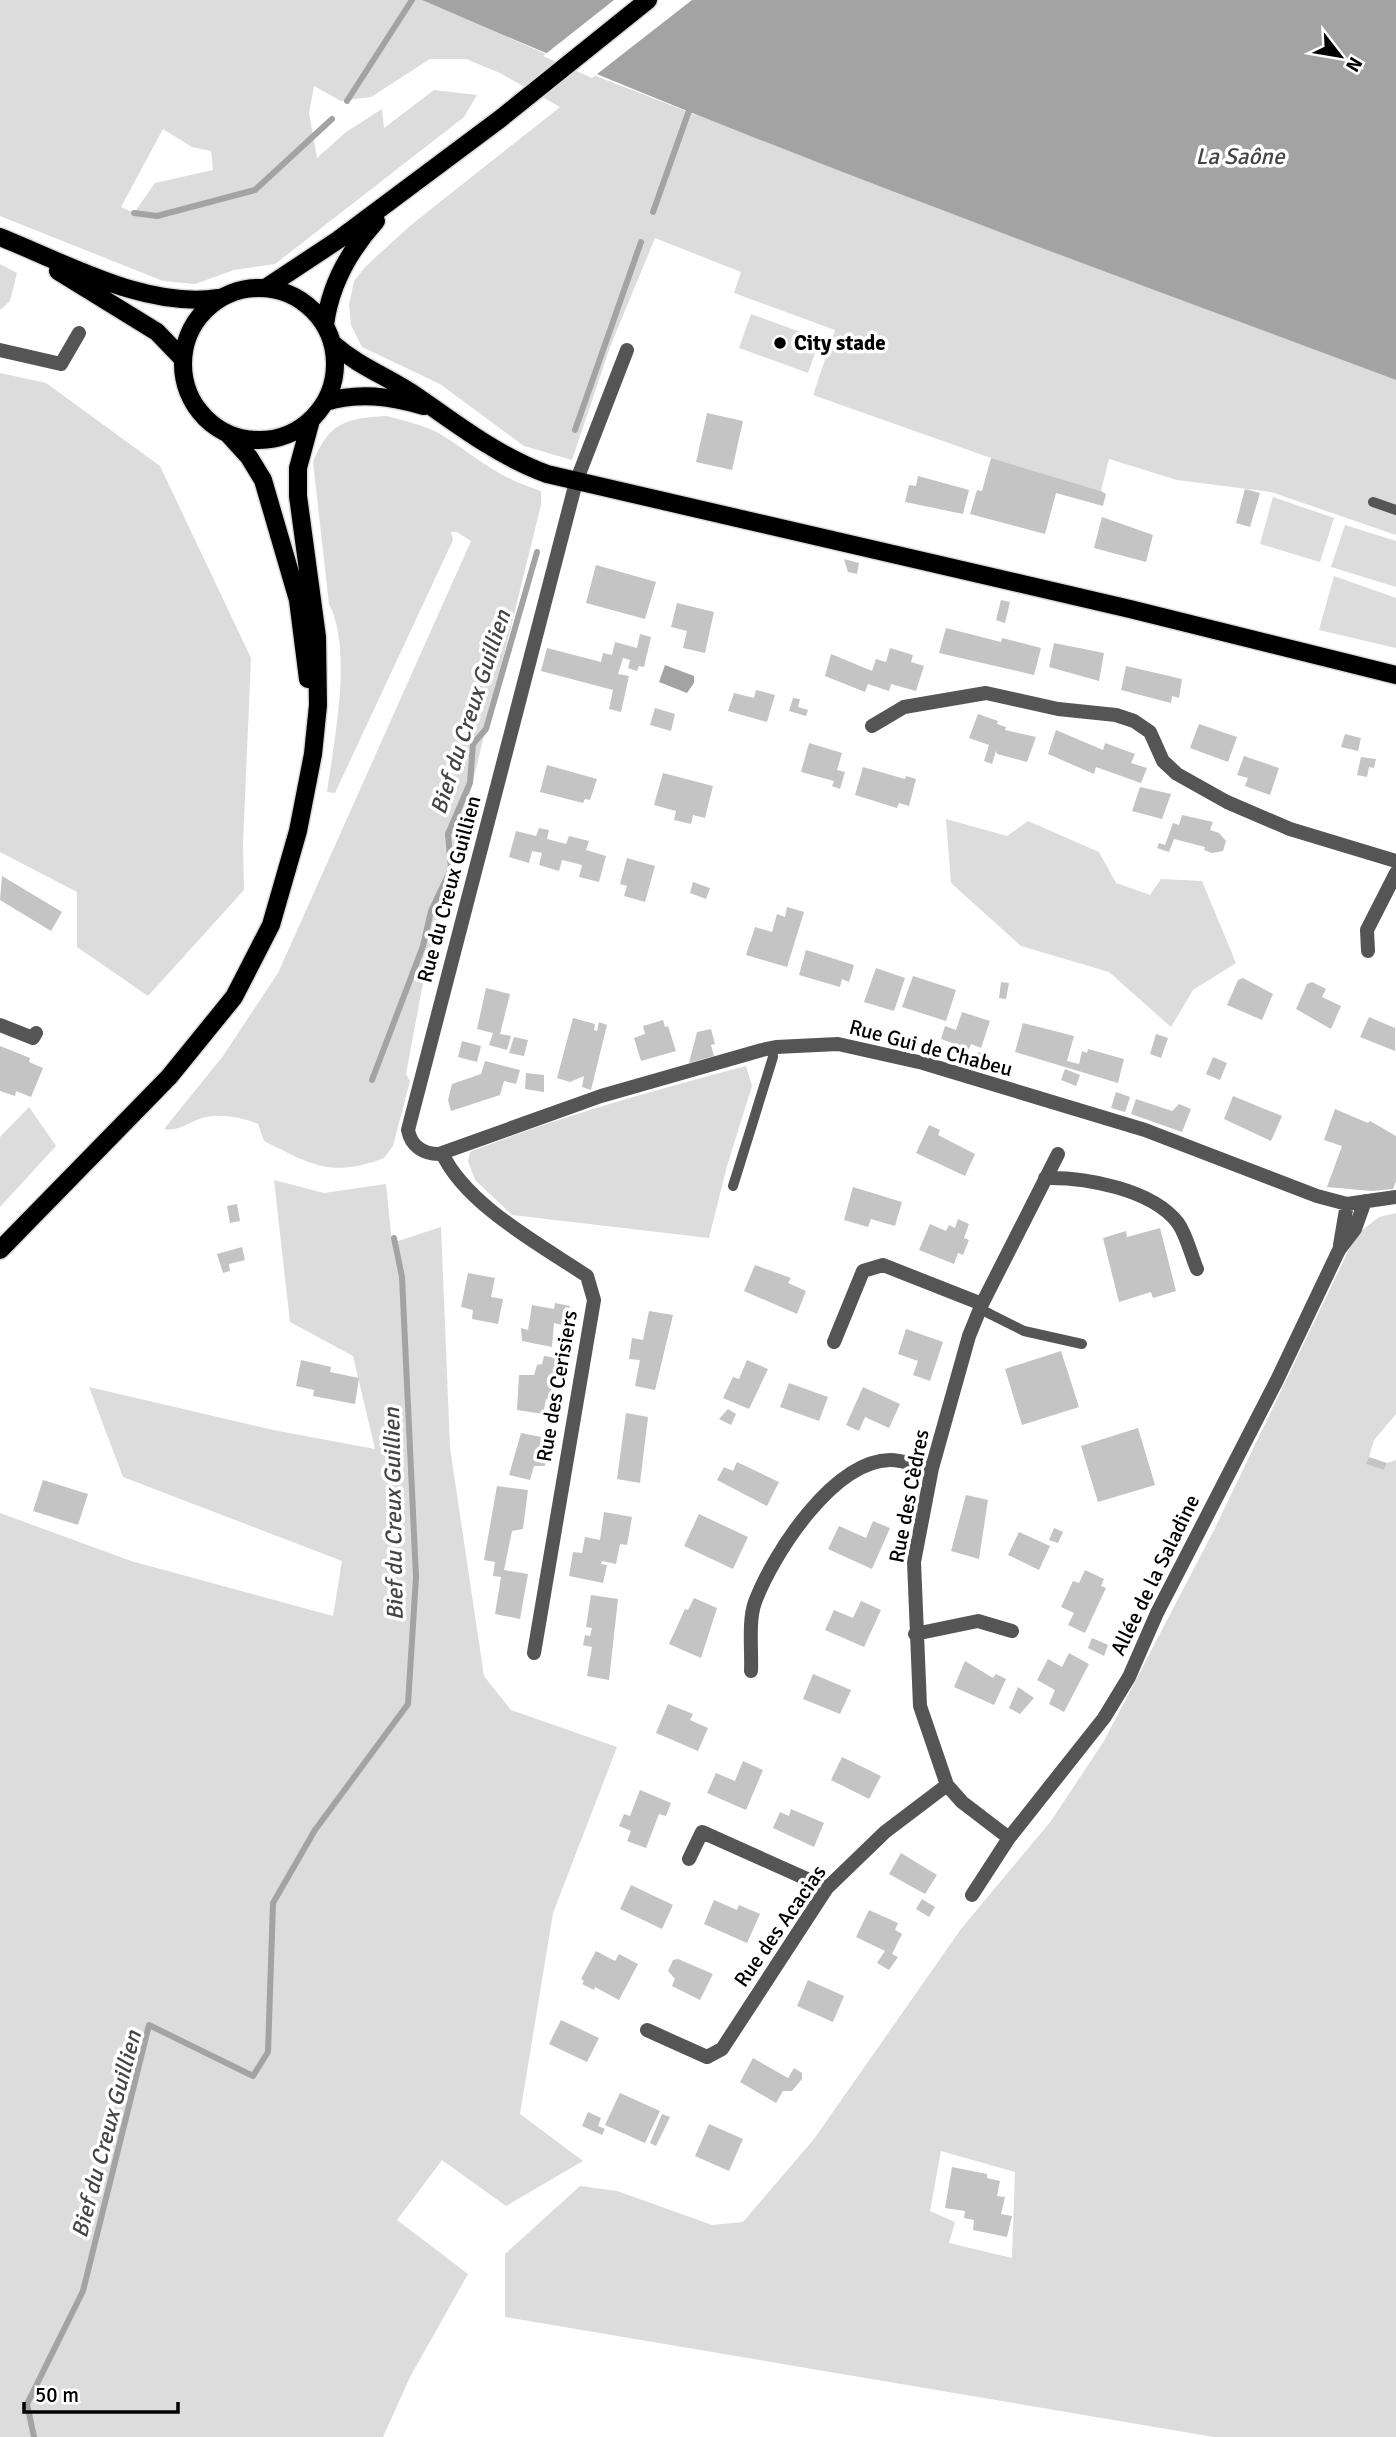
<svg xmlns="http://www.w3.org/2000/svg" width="1396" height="2437" font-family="Signika,sans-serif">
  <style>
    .green { fill: #dcdcdc; fill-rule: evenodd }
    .water { fill: #a3a3a3 }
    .pier { fill: #fff }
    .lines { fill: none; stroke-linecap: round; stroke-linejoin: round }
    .stream { stroke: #a3a3a3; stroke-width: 6 }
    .building { fill: #c4c4c4 }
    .primary-casing { stroke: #dbdbdb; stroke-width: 21 }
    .service { stroke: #555; stroke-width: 10 }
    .minor { stroke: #555; stroke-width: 14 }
    .primary { stroke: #000; stroke-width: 18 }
    .poi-dot { fill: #000; stroke: #fff; stroke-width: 2.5 }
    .labels { text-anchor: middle; stroke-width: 7; stroke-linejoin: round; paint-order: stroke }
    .poi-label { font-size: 21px; font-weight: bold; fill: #000; stroke: #fff; text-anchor: start }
    .street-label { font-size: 21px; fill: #000; stroke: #fff }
    .water-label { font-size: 23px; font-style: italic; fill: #444; stroke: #fff }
  </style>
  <rect width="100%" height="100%" fill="#fff"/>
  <path class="green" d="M0,0h422l179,78 301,117 494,185v155l-125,-43 -94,-12 -68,-21 -8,32 -110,-33 -178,-63 22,-65 -101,-37 7,-21 -86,-34 -45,109 -38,113 -48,-14 -84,-62 -78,-37 -11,-22 -2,-20 5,-24 12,-15 45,-41 149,-118 -60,-34 -34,-14h-36l-59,38 -30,4 -27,-15 -5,27 8,45 29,-26 36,-23 2,19 50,-38 43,5 -13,22 -189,147 -41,6 -39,14 -32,-3 -163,-65zM163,129l29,18 19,4 2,19 -58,13 -21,30 -13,-6z
    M0,264l17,9 -7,28 -10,9z
    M751,314l69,25 -12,34 -69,-25z
    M0,373l46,10 114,83 91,192 -8,186 1,46 -96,106 -71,-49v-55l-77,-40z
    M386,416c19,5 39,9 56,19 39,25 53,41 99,56v14l-118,478 -17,91 4,7 -17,65 -9,12c-53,20 -72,7 -120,-17l-6,-17c-16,-7 -39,-11 -56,-6 -13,4 -24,14 -38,11l59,-73 55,-83 193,-432 -14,-9h-6l2,8 -118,253 -8,-1c7,-51 26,-142 2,-188l-16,-142c16,-39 32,-44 73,-46z
    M1273,497l61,21 -14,44 -60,-18z
    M1345,525l51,16v46l-65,-20z
    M1334,576l62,22v50l-77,-18z
    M946,819l61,17 21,-15 71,31 17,31 34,12 11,-16 41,2 34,82 -43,27 -22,37 -62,-55 -88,-26 -70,-63z
    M746,1066l6,20 -25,80 -18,72 -197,-23 -37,-35 -7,-19 2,-9c90,-36 183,-61 276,-86z
    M29,1107l27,39 -56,61v-70z
    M274,1180l50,13 62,-9 6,59 49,-16 9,221 34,228 27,34 106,37 -64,166 -33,201 63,47 -77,45 -64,-46 -45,60 71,54 -58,103 -27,60h-383v-924l131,48 202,55 9,-55 -219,-84 -34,-90 184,43 102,19 -22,-93 -63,-34z
    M1396,1213v201l-22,26 -7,24 17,6 3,-7 9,-3v977h-182l-709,-120v-63l75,-68 37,5 95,34 31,-3 71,-83 147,-210 90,-108 53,-80 110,-211 142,-295 23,-18zM941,2151l74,21 -3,86 -63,-15 6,-21 -25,-11z"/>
  <path class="water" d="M422,0h974v380c-326,-122 -654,-240 -974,-380z
    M665,665l29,11v7l-7,10 -28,-11z"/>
  <path class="pier" d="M614,0h78l-100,78 -49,-22z"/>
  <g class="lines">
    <path class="stream" d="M347,101l65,-101
      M653,212l38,-107
      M134,213l23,3 98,-26 77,-71
      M575,430l66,-188
      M372,1080l51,-134 8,-35 20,-42 -3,-35 22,-51 3,-39 13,-15 51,-177
      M34,2437l-7,-33 56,-113 66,-266 104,51 15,-24 5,-149 42,-73 93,-126 8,-127 -14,-300 -8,-39"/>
  </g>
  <path class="building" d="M707,413l36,8 -11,49 -36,-8z
    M991,458l110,33 5,3 -3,12 -47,-13 -11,41 -75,-20 7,-24 5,1z
    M918,476l51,14 -6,24 -58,-12 4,-17 7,1z
    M1245,489l15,4 -10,34 -14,-4z
    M1102,517l51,18 -7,27 -52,-14z
    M844,559l15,4 -2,11 -9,-2z
    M596,565l60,17 -11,37 -59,-16z
    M1001,600l9,2 -5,21 -9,-3z
    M677,603l37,9 -9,41 -22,-5 4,-17 -16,-4z
    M946,628l55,14 1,-4 39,10 -7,27 -95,-22z
    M640,634l11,3 -7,30 -5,-1 -2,5 -9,-3 2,-8 -7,-2 -5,16 11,2 -8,36 -12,-3 4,-19 -72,-19 6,-23 54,14 2,-9 9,2 3,-13 22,6z
    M1054,643l50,10 -5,28 -50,-14z
    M890,648l23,7 -2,7 13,4 -8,25 -25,-7 -2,7 -21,-7 -3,8 -40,-16 6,-22 41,17 4,-12 10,3z
    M1126,666l56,13 -3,19 -7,-2 -1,7 -50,-13z
    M756,690l19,5 -8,27 -39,-11 6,-18 20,5z
    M793,698l7,1 -2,8 10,3 -2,6 -17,-5z
    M655,708l20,6 -4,17 -21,-6z
    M978,714l20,7 -1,3 9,3 -1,3 31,7 -9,25 -30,-8 -1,-3 -4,13 -8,-3 5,-16 -20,-7z
    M1199,724l38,13 -9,25 -38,-14z
    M1056,730l47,20 2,-7 30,11 -4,9 16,5 -6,15 -45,-16 -2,7 -46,-20z
    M1345,734l16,4 -3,13 -17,-4z
    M809,743l33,10 -5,17 8,2 -5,17 -8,-3 2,-5 -33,-9z
    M1244,756l35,12 -9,27 -25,-9 3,-8 -11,-3z
    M1361,757l15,2 -2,9 -5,-1 -2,10 -10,-2z
    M547,765l50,14 -7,21 -5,-1 -2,4 -43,-11z
    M863,767l42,12 1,-3 10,3 -7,27 -10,-3 -2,5 -42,-13z
    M663,773l50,13 -8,32 -12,-3 -2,9 -17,-4 2,-9 -22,-6z
    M1140,787l31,7 -9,25 -30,-8z
    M1182,815l31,7 -3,8 9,3 7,8 -3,10 -11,2 -8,-3 1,-3 -31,-8 -5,13 -12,-4 2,-5 6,2 8,-22 6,2z
    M539,828l10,2 -2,9 19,5 3,-8 20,5 -3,9 20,6 -7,26 -20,-5 3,-12 -20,-5 -3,11 -20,-6 3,-12 -10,-2 -3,12 -20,-6 7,-26 20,5z
    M627,858l28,8 -10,36 -21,-6 3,-10 -7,-2z
    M2,876l60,36 -11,19 -51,-31z
    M693,882l17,6 -4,11 -16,-6z
    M787,907l17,5 -17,55 -41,-12 9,-28 17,5 5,-18 8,3z
    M806,950l48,15 -5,17 -7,-3 -2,8 -41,-12z
    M876,968l29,10 -11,33 -30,-9z
    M913,976l43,14 -10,31 -44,-14z
    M1243,978l30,16 -11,26 -35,-15 11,-25z
    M1001,982l8,1 -3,16 -7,-1z
    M1312,982l14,7 -4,8 19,9 -10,23 -35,-20 11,-25z
    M486,988l24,6 -10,40 11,2 -4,14 -18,-5 4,-12 -16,-4z
    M962,1012l28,9 -9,27 -10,-4 -2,5 -28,-10 4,-13 11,4z
    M1369,1017l26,11v23l-35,-14z
    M573,1018l22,6 -1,6 3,1 2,-9 8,3 -16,65 -9,-3 2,-11 -14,6 -13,-4z
    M663,1020l2,7 3,-1 8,25 -35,10 -7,-23 11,-4 -2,-8z
    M1023,1023l51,13 -7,25 12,3 3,-13 5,2 1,-4 36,10 -6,24 -103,-31z
    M711,1029l4,15 -4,1 3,11 -25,7 8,-31z
    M1156,1034l12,4 -7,20 -11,-4z
    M514,1037l14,3 -4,16 -15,-3z
    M462,1041l19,5 -4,16 -19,-5z
    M0,1046l30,12 -1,4 14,6 -12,29 -15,-6 -1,5 -15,-5z
    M978,1052l10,3 -4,13 -11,-3z
    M1213,1057l14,6 -7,17 -14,-6z
    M485,1061l35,9 -4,14 -12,-3 -4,14 -49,16 -3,-11 4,-16 29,-10z
    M1065,1069l15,6 -4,11 -15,-6z
    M526,1073l18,2v17l-19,-3z
    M1116,1092l14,5 -5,15 -14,-4z
    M1233,1096l49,20 -11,25 -47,-22z
    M1136,1099l36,12 7,-7 12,5 -9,23 -51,-18z
    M1335,1109l33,14 2,-2 26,15v45l-3,8 -22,2 -44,-4 15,-41 -18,-6z
    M929,1125l11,5 -2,5 37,19 -10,22 -49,-23z
    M853,1187l49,15 -7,24 -24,-7 -3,8 -24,-7z
    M237,1204l3,17 -10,2 -3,-17z
    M958,1219l11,5 -5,14 5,2 -6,15 -5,-2 -4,11 -35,-14 11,-26 16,7 3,-6 6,3z
    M1160,1228l16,63 -23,7 -2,-6 -32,10 -16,-64 23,-7 1,6z
    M242,1247l3,13 -16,4 1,7 -7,2 -6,-19z
    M755,1265l36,13 -3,5 18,8 -9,23 -53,-23z
    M468,1273l27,5 -4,19 12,2 -5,25 -26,-5 1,-9 -12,-3z
    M555,1303l15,3 -3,20 -13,-3 -2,24 -30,-6 -1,-13 7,2 4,-25 22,4z
    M649,1311l24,4 -18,75 -20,-4 5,-26 -11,-1 3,-21 11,2z
    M906,1329l37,13 -13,39 -17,-6 5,-14 -20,-7z
    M1061,1351l18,56 -57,18 -17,-56z
    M544,1356l18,3 -8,42 -8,-2 -3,15 -26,-4 2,-35h15l3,-10 5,-1z
    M301,1360l30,7 -1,5 29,6 -4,26 -42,-8 1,-6 -18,-4z
    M747,1360l21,9 -19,40 -26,-11 10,-21 6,2z
    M789,1383l39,14 -9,24 -39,-14z
    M863,1387l37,17 -11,24 -24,-11 -6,14 -13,-6z
    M728,1409l8,5 -5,11 -12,-6z
    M626,1413l22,4 -8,66 -23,-4z
    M1138,1428l17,57 -57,17 -17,-56z
    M521,1433l30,6 -6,27h-11l-4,14 -21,-5z
    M1369,1457l18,6 -3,7 -18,-6z
    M737,1462l42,20 -12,24 -50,-26 7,-13 9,4z
    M43,1480l45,14 -10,31 -45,-14z
    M497,1486l31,4 -5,39 -11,2 -8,39 24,4 -8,45 -25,-5 6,-37 -8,-1 2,-14 -11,-2z
    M966,1495l22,5 -9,59 -28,-8z
    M604,1512l28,5 -5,28 -7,-1 -4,20 -14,-3 -1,3 6,1 -4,18 -34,-7 4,-24 9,1 3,-16 15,3z
    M699,1514l49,23 -15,32 -49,-23z
    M873,1521l17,7 -18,41 -44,-20 11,-23 27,12z
    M1054,1528l9,4 -5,11 -9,-3z
    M1019,1532l31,14 -11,24 -31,-15z
    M1085,1570l19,9 -3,7 5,2 -21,45 -17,-8 6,-12 -13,-6 12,-26 6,2z
    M591,1595l27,4 -9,81 -22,-4 5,-29 -9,-2 2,-10 5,1 2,-8 -6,-1z
    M694,1598l23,10 -16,50 -32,-14 16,-35 3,1z
    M861,1601l20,9 -17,37 -39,-17 9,-20 19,8z
    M1092,1638l16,7 -4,11 -16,-8z
    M1069,1653l20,11 -25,48 -15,-8 6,-14 -18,-10 11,-21 14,8z
    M965,1661l28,17 3,-4 10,5 -12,26 -40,-18z
    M813,1674l38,16 -11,24 -37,-15z
    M1018,1687l16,11 -14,16 -11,-6z
    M668,1704l25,10 -3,6 18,8 -10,23 -42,-18z
    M842,1757l39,19 -12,23 -38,-19z
    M743,1761l20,9 -17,40 -39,-17 9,-20 19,8z
    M640,1790l31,13 -5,13 -7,-2 -13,34 -19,-7 4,-10 -12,-5 5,-12 6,2z
    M791,1809l33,14 -10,24 -41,-19 7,-16 9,4z
    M901,1853l36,22 -12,19 -36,-20z
    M631,1885l42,20 -11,24 -42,-20z
    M922,1899l13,8 -6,10 -13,-8z
    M714,1900l23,10 2,-5 21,9 -13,29 -43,-19z
    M869,1910l29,13 -3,7 7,4 -10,20 6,3 -9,13 -12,-7 8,-12 -29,-14z
    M596,1951l19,10 4,-7 19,10 -19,36 -24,-13 -1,3 -12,-6 2,-3 -3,-2z
    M678,1959l35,15 -13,26 -28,-14 3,-7 -7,-8 5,-11z
    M808,1980l36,16 -11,26 -36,-16z
    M561,2020l38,18 -12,24 -38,-18z
    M753,2058l35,20 6,-10 8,5v6l-10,12h-9l-7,12 -36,-21z
    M620,2093l40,18 -15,32 -40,-18z
    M588,2112l13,6 -3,8 7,3 -3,6 -20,-9z
    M662,2114l8,3 -14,29 -6,-3z
    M709,2124l34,15 -14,32 -34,-15z
    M952,2167l35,7v4l13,3 -3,15 8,1 -4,17 11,2 -5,21 -34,-7 1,-10 -10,-2 1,-7 -20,-3z"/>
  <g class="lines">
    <g class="primary-casing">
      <path id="primary" d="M0,237c68,27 145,72 219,61
        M58,271l99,61 25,26
        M267,287l71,-47 162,-121 148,-119
        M183 364a76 76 0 1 1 152 0a76 76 0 1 1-152 0Z
        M325,325c5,-40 24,-74 51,-104
        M332,343c30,26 56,33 86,54 41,29 82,60 129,77l583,135 266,66
        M325,402c34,-10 65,-6 99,4
        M228,434l21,23 14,23 35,120 10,79
        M0,1250l169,-173 65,-80 37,-72 27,-94 15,-77 5,-49 -1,-68 -19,-141v-28l13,-48"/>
    </g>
    <path class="service" d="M1373,502l23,8
      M733,1186l40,-129 -1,-9
      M980,1309l44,22 58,13"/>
    <path class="minor" d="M0,350l61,14 18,-31
      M627,350l-51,132 -168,648c3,16 15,24 31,24l162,-58 161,-46 14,-3 62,-3 85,19 222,67 172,66 30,8 49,-7
      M872,726l32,-19 82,-14 72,16 58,6 18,6 16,11 13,29 14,13 50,28 63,27 106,32
      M1368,951l-1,-21 29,-57
      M0,1025l33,13 3,-5
      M442,1153c24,52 99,92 145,123l7,24 -60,353
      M1045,1178c40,-1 107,11 133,45 9,13 13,32 19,46
      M1340,1245l7,-41
      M834,1342l29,-71 20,-6 99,39
      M915,1634l63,-13 34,10
      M751,1671c1,-20 -3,-50 4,-69 18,-48 78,-141 135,-142 13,0 29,6 42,8
      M1009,1838l-47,-36 -15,-17 -27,-79 -6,-144 18,-94 37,-132 13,-32 76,-150
      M689,1859l13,-27 125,56
      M972,1895l37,-57 95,-120 25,-41 28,-64 120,-233 62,-130 16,-21 10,-28
      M647,2030l60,27 15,-8 105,-161 58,-56 62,-47"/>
    <use href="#primary" class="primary"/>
  </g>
  <circle class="poi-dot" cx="780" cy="343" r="7"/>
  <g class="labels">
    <g class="poi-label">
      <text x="794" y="350">City stade</text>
    </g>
    <g class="street-label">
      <text transform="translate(449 889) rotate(-75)" y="7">Rue du Creux Guillien</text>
      <text transform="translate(931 1048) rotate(15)" y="7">Rue Gui de Chabeu</text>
      <text transform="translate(557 1386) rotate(-80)" y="7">Rue des Cerisiers</text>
      <text transform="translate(909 1496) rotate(-79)" y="7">Rue des Cèdres</text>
      <text transform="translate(1155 1575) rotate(-64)" y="7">Allée de la Saladine</text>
      <text transform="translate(780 1926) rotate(-55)" y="7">Rue des Acacias</text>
    </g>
    <g class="water-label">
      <text x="1240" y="164">La Saône</text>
      <text transform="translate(470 712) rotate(-72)" y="8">Bief du Creux Guillien</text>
      <text transform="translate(393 1514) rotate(-91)" y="8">Bief du Creux Guillien</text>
      <text transform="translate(106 2134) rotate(-75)" y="8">Bief du Creux Guillien</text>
    </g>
  </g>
  <g transform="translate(1340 56) rotate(121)" stroke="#ffffff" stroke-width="5" paint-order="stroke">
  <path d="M0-5L12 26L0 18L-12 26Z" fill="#000000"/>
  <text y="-10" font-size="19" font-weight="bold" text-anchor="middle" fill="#000000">N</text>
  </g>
  <path d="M24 2402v10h154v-10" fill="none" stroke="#000000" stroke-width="3.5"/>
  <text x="35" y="2402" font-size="21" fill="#000000" stroke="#ffffff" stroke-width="5" paint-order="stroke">50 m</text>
</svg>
